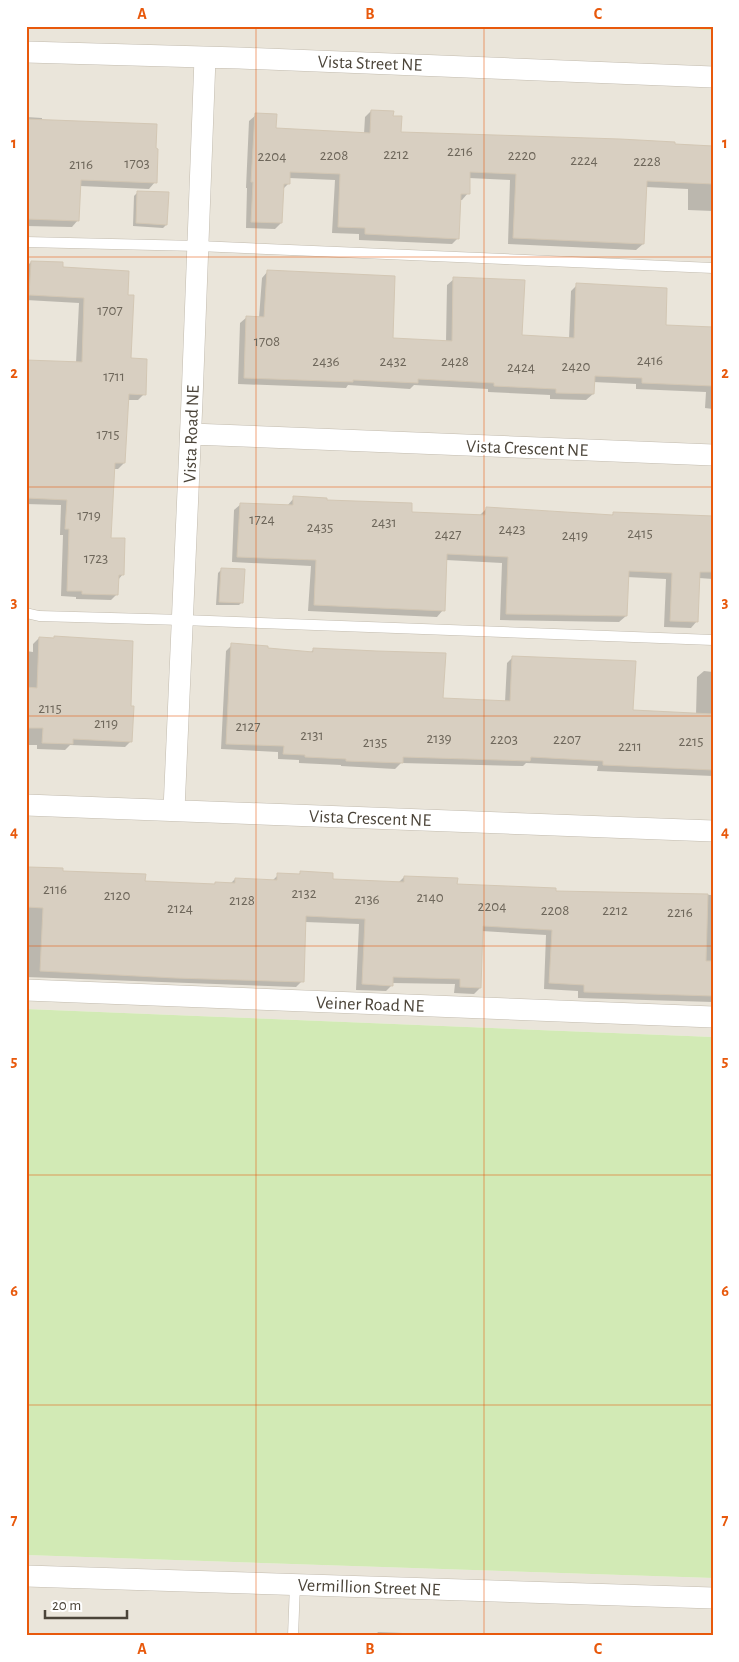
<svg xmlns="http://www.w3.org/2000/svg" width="739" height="1662" font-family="'Alegreya Sans',sans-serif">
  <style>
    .residential { fill: #eae5da }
    .green { fill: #d2eab5 }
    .shadow { fill: #0003 }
    .building { fill: #d8cfc1; stroke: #d3c7b4 }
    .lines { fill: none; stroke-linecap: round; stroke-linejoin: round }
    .lane-casing { stroke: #c2bbae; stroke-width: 11 }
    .street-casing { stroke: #c2bbae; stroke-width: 22 }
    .lane { stroke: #fff; stroke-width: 10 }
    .street { stroke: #fff; stroke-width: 21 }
    .grid { fill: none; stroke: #e8590c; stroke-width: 1; stroke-opacity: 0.55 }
    .labels { text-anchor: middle; stroke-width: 4.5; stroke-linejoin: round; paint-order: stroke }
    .number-label { font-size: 15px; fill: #6e675b }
    .street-label { font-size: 18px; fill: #4b4439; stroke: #fff }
    .neatline { fill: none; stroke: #e8590c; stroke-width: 2 }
    .grid-label { font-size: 16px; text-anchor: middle; font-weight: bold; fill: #e8590c }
  </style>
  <rect width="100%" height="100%" fill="#f6f3ec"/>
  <path class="residential" d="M26,26h536l151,4v1007l-687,-28z
    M26,1555l687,23v58h-687z"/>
  <path class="green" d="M562,26h151v4z
    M26,1009l687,28v541l-687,-23z"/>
  <path class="shadow" d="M371,111l21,6 7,17 314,13v64l-25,-1v-21l-42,-2 -3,57 -7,6 -128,-6 2,-64 -41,-2 -1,15 -6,7h-3l-1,38 -6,6 -93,-4v-6l-27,-1 3,-53 -46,-2 -1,6 -5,5 -2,34 -6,6 -29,-1 1,-40h-1l3,-67 7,-6 19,15 89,4 1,-17z
    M26,117l16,1v3l113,61 -6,7 -69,-3 -2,34 -6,7 -46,-1z
    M138,192l28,33 -3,3 -30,-2 1,-30z
    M31,262l30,7 66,27 3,64 14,34 -6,6h-11l-3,63 -6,6h-5l-3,70 13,35 -5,6 -1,14 -6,6 -35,-1v-2l-15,-1 2,-61h-3l1,-30 -35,-1v-143l50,2 3,-60 -53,-3v-33z
    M268,271l124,68 54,3 1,-57 7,-6 67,58 48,2 2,-48 6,-6 87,41 49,2v81l-8,-1 1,-16 -70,-3v-5l-43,-2v12l-7,6 -36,-1v-4l-62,-3v-3l-74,-4 -4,4 -62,-4 -2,3 -108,-4 2,-61 7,-6 12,1 3,-40z
    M294,498l116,15 70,2 6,-6 125,7 3,-3 99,4v62l-14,-1 -2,43 -6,7 -27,-1 2,-48 -39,-2 -1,39 -7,6 -119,-2 2,-57 -56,-3 -3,50 -6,7 -129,-6 3,-45 -79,-4 2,-52 7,-6 46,2z
    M221,570l21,32 -3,3h-23l2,-32z
    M39,638l90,69 2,34 -6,6 -55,-2 -5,5 -28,-1v-4h-11v-94l7,1v-8z
    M232,645l78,8 4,-4 128,50 63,3 2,-39 6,-6 119,54 64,4 1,-38 7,-6 9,1v104l-116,-5 1,-5 -72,-3 -3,3 -122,-3 -6,6 -54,-3v-1l-42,-2v-3l-21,-1v-7l-57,-3 5,-98z
    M29,868l115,15 69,3 2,-3 15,1 5,-5 37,2 6,-6h20l2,-2 32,7 66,3 6,-6 52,8 98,7 159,3v107l-135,-4v-7l-34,-2 2,-54 -64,-4 -2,57 -6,6 -20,-1 1,-9 -63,-1v2l-6,6 -30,-1 3,-66 -54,-2 -3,59 -6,6 -270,-10v-106z
    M378,1632l50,2v2h-53z"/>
  <path class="building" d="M371,110l23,1 -1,5h9l-1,16 219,7 55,3v2l38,2v38l-66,-3 -3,63 -131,-6 3,-64 -46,-2v22h-9l-2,45 -94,-5v-6l-27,-1 2,-53 -50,-2v12h-6l-2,39 -31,-1 2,-40h-2l4,-69 22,1 -1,14 94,5z
    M26,119l131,5 -1,24 2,1 -1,34 -76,-3 -2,41 -53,-2z
    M137,191l32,1 -2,33 -31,-2z
    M31,261l32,1v5l66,4 -1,24h6l-3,63 16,1 -1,36 -17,-1 -4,69h-10l-4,75h14l-1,37h-5l-1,20 -36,-1v-3h-15l2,-62h-4l2,-29 -41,-2v-53l3,-52h-3v-33l56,2 2,-64 -55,-3z
    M267,270l128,6 -2,62 59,3 1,-64 72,3 -3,55 52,3 2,-55 91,5 -1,37 47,2v59l-71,-3v-5l-47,-2 -1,18 -38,-1v-4l-62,-3v-3l-76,-4v4l-65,-3v2l-109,-4 2,-62 18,1z
    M293,496l34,2v2l85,3v9l73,3 1,-8 127,8v-3l100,4v56h-13l-2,50 -28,-1 2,-48 -43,-2 -2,45 -121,-2 2,-57 -61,-3 -2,57 -131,-6 2,-45 -79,-3 3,-54 53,2z
    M221,568l24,1 -2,34 -24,-1z
    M54,636l79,5 -2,65h3l-2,36 -59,-3v5l-31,-1 1,-15h-17v-41l11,1 2,-51 15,1z
    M231,643l37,3v2l45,4v-4l64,3 69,2 -3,45 67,3 2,-45 124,5 -3,49 80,4v56l-110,-5v-4l-72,-4 -1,4 -127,-4v6l-57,-2v-2l-41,-2v-2l-22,-1 1,-8 -58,-2z
    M28,867l35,1v3l83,3 -1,7 70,3v-2l20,1v-5l42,2v-7l23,1v-3l33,2v6l71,3v-6l54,2 -1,6 99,4v3l152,3 -2,67h7v35l-129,-4v-7l-35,-2 3,-53 -69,-4 -2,62 -21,-1v-8l-67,-2v9l-31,-2 3,-65 -59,-3 -2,66 -129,-4 -135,-7 3,-63 -16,-1z"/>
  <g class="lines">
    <g class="lane-casing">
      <path id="lane" d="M26,242l172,4 515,22
        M26,613l13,3 144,4 530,20
        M293,1636l2,-52"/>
    </g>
    <g class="street-casing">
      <path id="street" d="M26,52l213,6 474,19
        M191,434l522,21
        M26,805l687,26
        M174,810l18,-410 13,-342
        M26,990l687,27
        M26,1576l687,22"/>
    </g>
    <use href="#lane" class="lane"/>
    <use href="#street" class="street"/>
  </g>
  <path class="grid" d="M256,26v1610M484,26v1610M26,257h687M26,487h687M26,716h687M26,946h687M26,1175h687M26,1405h687"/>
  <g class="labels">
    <g class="number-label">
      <text x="460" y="156">2216</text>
      <text x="396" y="159">2212</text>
      <text x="334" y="160">2208</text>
      <text x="522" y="160">2220</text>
      <text x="272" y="161">2204</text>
      <text x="584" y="165">2224</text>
      <text x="647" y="166">2228</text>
      <text x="137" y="168">1703</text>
      <text x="81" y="169">2116</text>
      <text x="110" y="315">1707</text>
      <text x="267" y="346">1708</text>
      <text x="650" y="365">2416</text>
      <text x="326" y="366">2436</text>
      <text x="393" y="366">2432</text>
      <text x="455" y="366">2428</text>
      <text x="576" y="371">2420</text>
      <text x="521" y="372">2424</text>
      <text x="114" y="381">1711</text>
      <text x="108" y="439">1715</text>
      <text x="89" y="520">1719</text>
      <text x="262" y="524">1724</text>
      <text x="384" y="527">2431</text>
      <text x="320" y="532">2435</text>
      <text x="512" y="534">2423</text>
      <text x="640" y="538">2415</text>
      <text x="448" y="539">2427</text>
      <text x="575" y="540">2419</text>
      <text x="96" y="563">1723</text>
      <text x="50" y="713">2115</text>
      <text x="106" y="728">2119</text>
      <text x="248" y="731">2127</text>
      <text x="312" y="740">2131</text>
      <text x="439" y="743">2139</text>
      <text x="504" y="744">2203</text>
      <text x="567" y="744">2207</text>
      <text x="691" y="746">2215</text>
      <text x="375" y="747">2135</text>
      <text x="630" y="751">2211</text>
      <text x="55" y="894">2116</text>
      <text x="304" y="898">2132</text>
      <text x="117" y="900">2120</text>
      <text x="430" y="902">2140</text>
      <text x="367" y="904">2136</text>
      <text x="242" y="905">2128</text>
      <text x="492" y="911">2204</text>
      <text x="180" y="913">2124</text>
      <text x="555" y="915">2208</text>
      <text x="615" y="915">2212</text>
      <text x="680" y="917">2216</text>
    </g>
    <g class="street-label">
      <text transform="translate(370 63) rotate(2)" y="6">Vista Street NE</text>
      <text transform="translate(191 434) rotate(-88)" y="6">Vista Road NE</text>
      <text transform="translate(527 448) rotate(2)" y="6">Vista Crescent NE</text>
      <text transform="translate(370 818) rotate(2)" y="6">Vista Crescent NE</text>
      <text transform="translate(370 1004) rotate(2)" y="6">Veiner Road NE</text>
      <text transform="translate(369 1587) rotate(2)" y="6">Vermillion Street NE</text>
    </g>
  </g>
  <rect width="739" height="1662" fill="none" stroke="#ffffff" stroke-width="55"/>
  <path d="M45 1610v8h82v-8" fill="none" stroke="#4b4439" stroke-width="2.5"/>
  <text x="52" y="1610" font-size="15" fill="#4b4439" stroke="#ffffff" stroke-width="4" paint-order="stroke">20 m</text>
  <rect x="28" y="28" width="684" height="1606" class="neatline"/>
  <g class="grid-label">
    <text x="142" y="19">A</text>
    <text x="370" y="19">B</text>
    <text x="598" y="19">C</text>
    <text x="14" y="148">1</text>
    <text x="725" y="148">1</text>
    <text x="14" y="378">2</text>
    <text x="725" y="378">2</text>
    <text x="14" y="607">3</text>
    <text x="725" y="607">3</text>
    <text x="14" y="837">4</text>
    <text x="725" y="837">4</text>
    <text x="14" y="1066">5</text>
    <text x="725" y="1066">5</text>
    <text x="14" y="1296">6</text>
    <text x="725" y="1296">6</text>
    <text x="14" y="1525">7</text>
    <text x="725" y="1525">7</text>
    <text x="142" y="1654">A</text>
    <text x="370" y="1654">B</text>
    <text x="598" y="1654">C</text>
  </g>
</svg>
